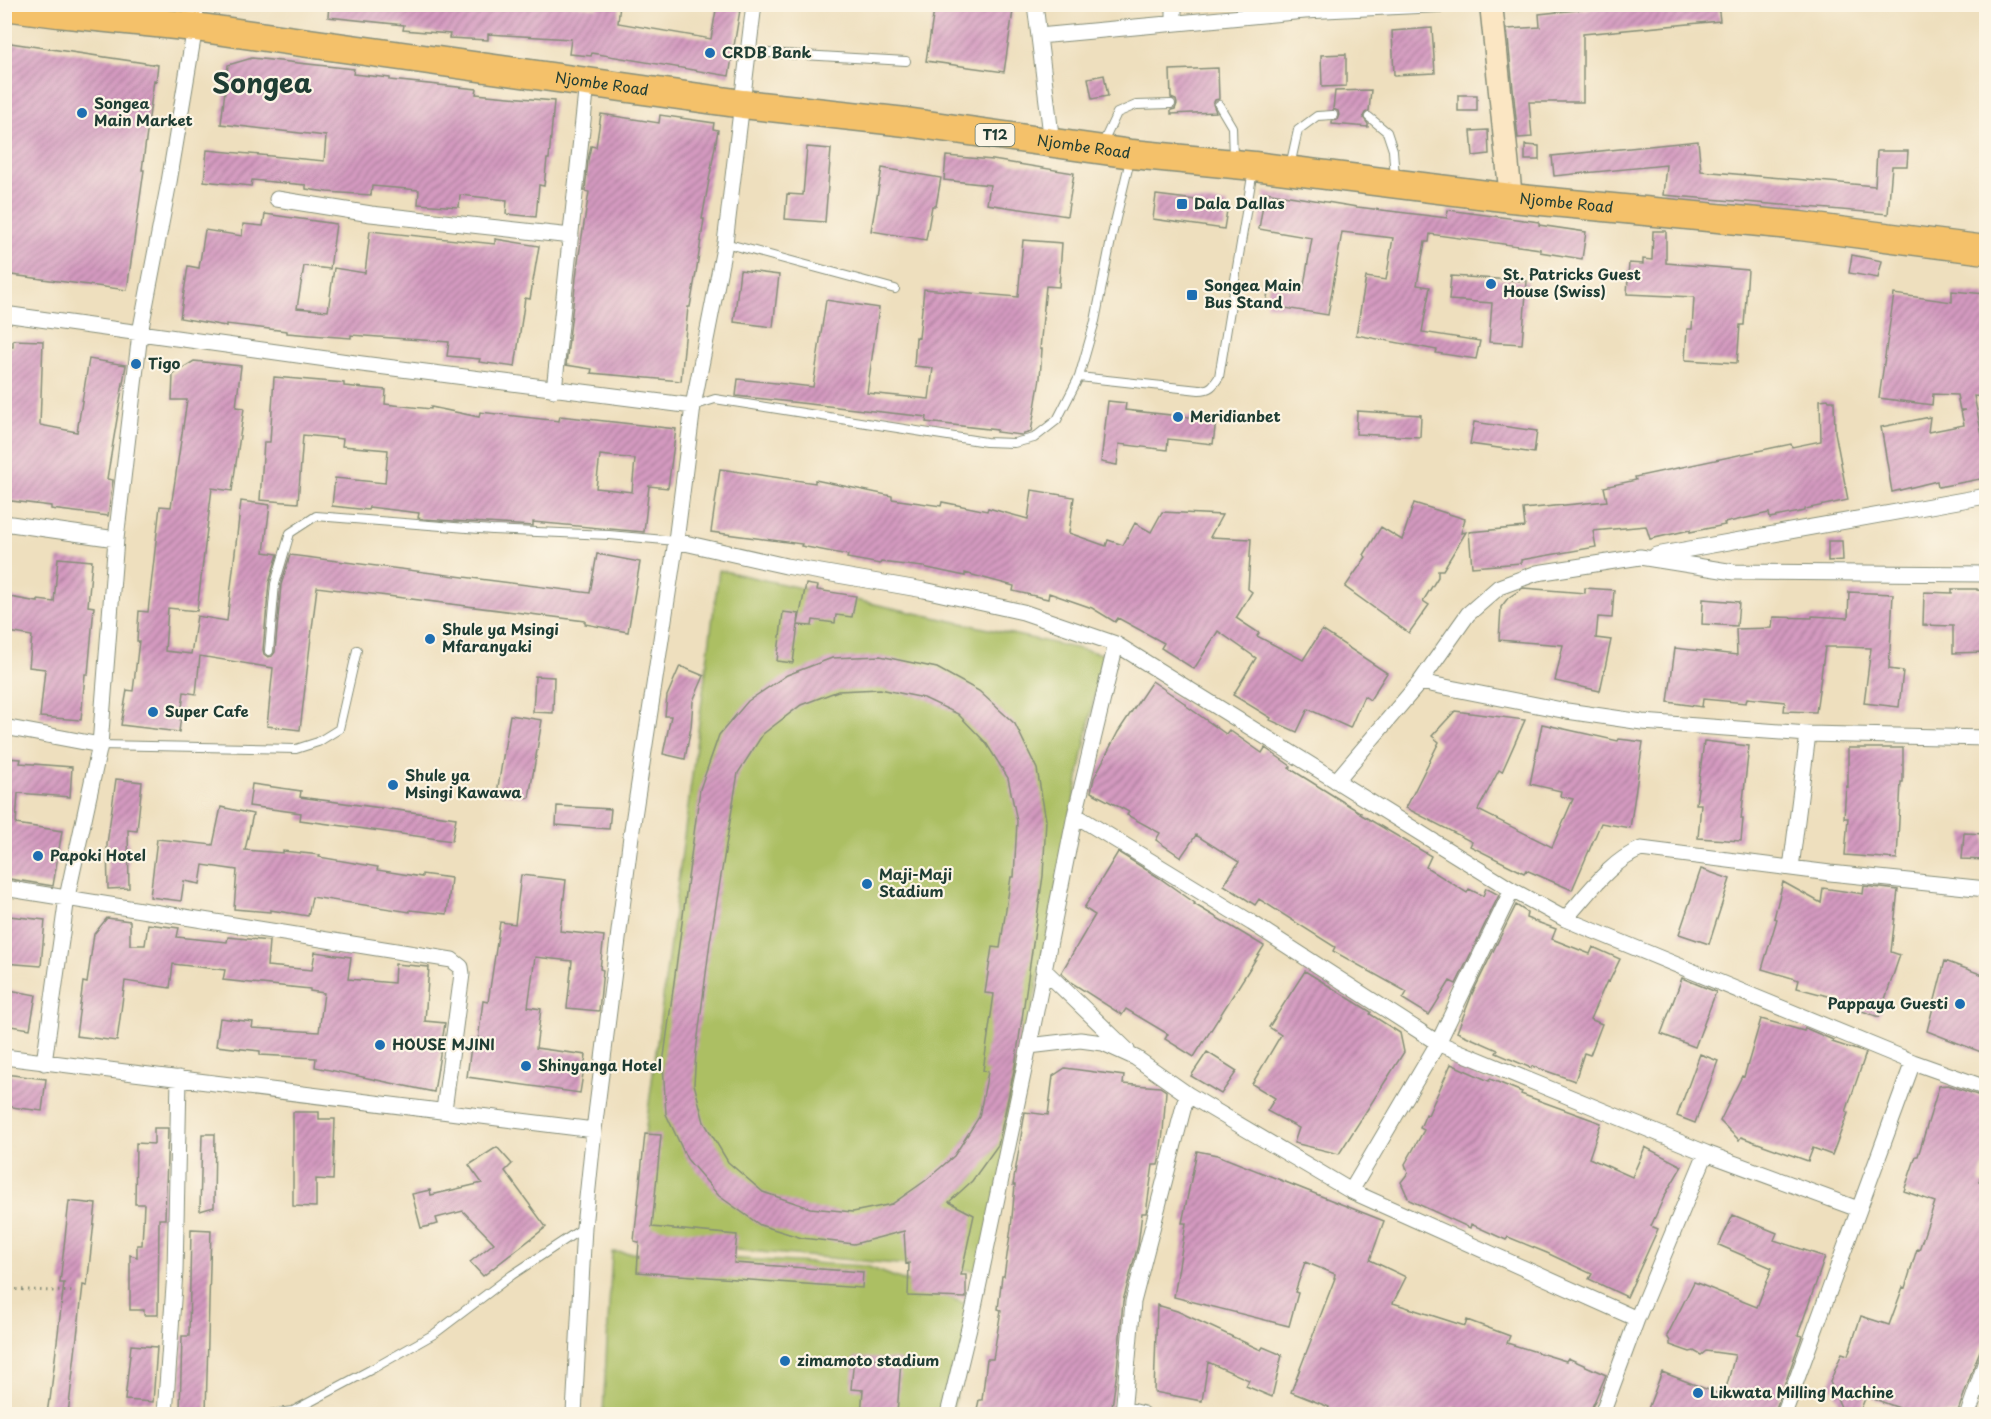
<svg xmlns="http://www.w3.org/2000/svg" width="1991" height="1419" font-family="'Playpen Sans',sans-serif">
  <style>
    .grass { fill: #acbf63; stroke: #667e4c; stroke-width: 1.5 }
    .building { fill: url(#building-hatch); fill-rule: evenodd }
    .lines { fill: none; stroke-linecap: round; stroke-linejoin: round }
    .lane-casing { stroke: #868e79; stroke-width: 10 }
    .street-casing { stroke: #868e79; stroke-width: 17 }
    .secondary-casing { stroke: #868e79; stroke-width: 25 }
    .highway-casing { stroke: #868e79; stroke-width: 31 }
    .path { stroke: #868e79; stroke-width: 3; stroke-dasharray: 1.5 4.5; stroke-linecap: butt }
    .lane { stroke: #fff; stroke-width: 8 }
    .street { stroke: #fff; stroke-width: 15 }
    .secondary { stroke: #fbe6c3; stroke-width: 22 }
    .highway { stroke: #f4c16a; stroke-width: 28 }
    .poi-dot { fill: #1f6fb2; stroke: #fcf5e5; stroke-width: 2 }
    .labels { text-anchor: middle; stroke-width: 4.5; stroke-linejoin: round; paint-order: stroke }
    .shield { fill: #fcf5e5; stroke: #617469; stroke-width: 1.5 }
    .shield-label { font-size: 14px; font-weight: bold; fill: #1f3d34 }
    .poi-label { font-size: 15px; font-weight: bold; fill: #1f3d34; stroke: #fcf5e5; text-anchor: start }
    .street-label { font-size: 15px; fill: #1f3d34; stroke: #fcf5e5 }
    .town-label { font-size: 27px; font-weight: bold; fill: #1f3d34; stroke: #fcf5e5 }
  </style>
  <defs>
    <pattern id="building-hatch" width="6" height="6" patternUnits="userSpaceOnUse" patternTransform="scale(1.5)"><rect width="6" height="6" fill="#d49ac0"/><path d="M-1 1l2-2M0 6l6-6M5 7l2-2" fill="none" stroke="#ab7f9d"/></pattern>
  </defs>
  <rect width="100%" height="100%" fill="#fcf5e5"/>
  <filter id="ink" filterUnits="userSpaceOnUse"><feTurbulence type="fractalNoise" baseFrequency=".0167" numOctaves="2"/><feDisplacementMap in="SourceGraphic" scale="12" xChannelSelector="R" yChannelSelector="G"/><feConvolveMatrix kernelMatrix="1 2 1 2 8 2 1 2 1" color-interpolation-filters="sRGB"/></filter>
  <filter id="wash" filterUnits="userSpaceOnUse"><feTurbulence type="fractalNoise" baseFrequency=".008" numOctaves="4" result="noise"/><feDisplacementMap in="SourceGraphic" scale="24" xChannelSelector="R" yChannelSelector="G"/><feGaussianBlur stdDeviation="1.35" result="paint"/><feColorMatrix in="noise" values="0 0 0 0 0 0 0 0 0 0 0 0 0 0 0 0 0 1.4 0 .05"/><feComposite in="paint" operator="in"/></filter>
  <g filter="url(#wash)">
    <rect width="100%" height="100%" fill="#eedfbe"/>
    <path class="grass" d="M719,570l384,84 -92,461 -22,157 -354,-31 10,-107z
      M612,1252l254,14 108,41 -22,107h-349z"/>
    <g id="blocks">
      <path class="building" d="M329,4h128l41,4v-4h63l36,4v-4h23l-2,19 93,16 6,-35h24l-12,72 -137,-23 -1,3 -22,-2 2,-15 -83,-5v6l-39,-2 1,-4 -47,-4 1,-5 -76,-8z
        M935,4h79l-10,68 -78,-11z
        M1633,4h85l2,17 -137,13v68h-54l3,35 -14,1 -11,-109 33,-2 -1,-13z
        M1432,28l3,45 -41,2 -2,-44z
        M4,42l154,23 -2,16 -2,-1 -12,90h2l-17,120 -123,-16z
        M1346,54v32l-24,1 -1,-32z
        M252,58l102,11 -1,5 37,4v2l87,9 -1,5 78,7 -5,58h-2l-3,27 -5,-1 -3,32 -30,-3 1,-14 -47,-5 -1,12 -41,-3 1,-14 -47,-4 -1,9 -44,-3 -21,-3v-4l-54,-5 -1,6 -47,-5 3,-31 117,11 2,-25 -105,-12 7,-59z
        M1218,68l1,31 -4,1 -2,4 3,8 -45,2v-4l4,-1 2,-5 -1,-4 -5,-2 -1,-28z
        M1104,75l4,21 -16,3 -4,-21z
        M1371,90l-2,21 -4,2 -2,4 5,7v3l-36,-3v-3l5,-1 2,-5 -1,-4 -5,-2 2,-18z
        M1458,95h19v16h-19z
        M601,114l58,9 1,-8 54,8 -1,6 5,1 -16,89h2l-7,48 -7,40h-2l-7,74 -90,-8 1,-4 -26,-4 12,-104 11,-69 -4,-1 3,-31 3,-14 5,1z
        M1488,130l1,24 -16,2 -2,-25z
        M1698,141l3,30 174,15 2,-35h31l-1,15h-15l-4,48 -225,-19 3,-30 -112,11 -2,-20z
        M1525,145l14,1v14h-14z
        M807,147l24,2 -6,73 -40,-3 2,-25 16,1z
        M946,156l47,4 81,13 -7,43 -80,-12 3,-19 -46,-5z
        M882,168l59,10 -5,28h-4l-6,34 -55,-9z
        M1265,192l92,15 90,11 1,-8 91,12v3l47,7 -4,27 -42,-7v-3l-110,-15 -1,8h-4l-8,43 13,2 -8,45 58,9 -4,18 -40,-6 1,-3 -81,-15 10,-58 20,3 7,-42 -51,-6 -14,83 -62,-10 3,-20 34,6 9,-53 -53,-9z
        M1156,195l72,9 -4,25 -71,-10z
        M265,214l71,10 -6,45 -26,-3 -7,42 31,3 6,-43 31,5 5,-42 125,13v-5l44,7 -9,53 -5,-1 -10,69 -36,-5 1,-3 -33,-3 2,-14 -98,-7v3l-40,-3 -24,-2v-2l-61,-7v2l-46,-8 8,-52 11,2 6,-38 37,6 1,-12 20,2z
        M1653,231h13v32l82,7 -4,55h-4l-3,38 -52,-3 2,-31h5l2,-32 -67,-3 2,-31 14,1v-5l9,1z
        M1023,240l39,3 -3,44 -13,-1 -6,63h2l-2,29 -9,54 -10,3 -25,-3 1,-2 -71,-8 1,-5 -191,-21 2,-17 75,8 13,-87 53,8 -12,85 62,6 4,-31 -19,-2 2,-29 3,1 5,-49 94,8z
        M1852,255l30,6 -4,17 -29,-5z
        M740,270l39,5 -6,52 -39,-5z
        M1451,276l76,5 -5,63 -33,-2 3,-39 -43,-3z
        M1952,291l34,3v103l-12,-1 10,49 2,-1v34l-48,9 -1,-6 -45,11 -11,-65 49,-10 -2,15 36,-7 -3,-14 4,-1h-5l-3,-15 -24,-1 -1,11 -53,-7 15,-104 58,8z
        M13,340l30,1 -3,84 37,7 12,-73 37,6 -19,114 6,1 -5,36 -57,-7v-3l-47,-6v-154l9,1z
        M194,361l47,5 -5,41 8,1 -12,83 -20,-3 -15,123 -29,-3 -3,43 26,3 6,-38 30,5 14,-120 29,4 -6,47 14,2 -9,29 -6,67 1,4 4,3 4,-1 3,-4 6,-67 9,-30 300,38 7,-39 43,8 -12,70 -43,-8v-3l-268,-34 -17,143 -33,-4 6,-58 -73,-12 -4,38 -12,-2 -5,40 -58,-7 6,-35 6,1 6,-50h-2l2,-30 9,1 12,-106 11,1 16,-107h-15l1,-26z
        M274,377l70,6v3l42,4 -1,14 46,5v-2l48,10 1,-5 79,9 1,-5 116,13 -8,59 -19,-2 -5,46 -111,-10v4l-110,-7 -5,-1 1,-5 -50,-6 -1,3 -36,-4 3,-28 50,5 3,-33 -46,-4 1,-7 -40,-4 -5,68 -38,-3 4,-58h6zM600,455l35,4 -3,33 -36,-4z
        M1828,399l1,2h5l1,31 13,68 -43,9v2l-35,7 -1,-5 -45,10 1,2 -35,7v-2l-40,9 -4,-13 -53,5 3,16 -75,13v3l-49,4 -3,-35 56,-5 -2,-18 84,-8 -3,-14 32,-7 -1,-3 156,-33 1,3 29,-6 -1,-41z
        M1108,401l18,2 -1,7 91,10 -3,24 -45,-5 -1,11 -48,-6 -2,21 -16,-3z
        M1357,411l64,4 -1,22 -64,-3z
        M1474,422l63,9 -3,22 -64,-9z
        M720,469l95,14v-3l77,16v3l49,7 1,-4 45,9 1,-3 40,11 4,-29 42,7 -5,36 37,13 2,-6 15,5 12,-22 16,9 11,-20 60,3 -12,22 41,2 -3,50 4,3 -16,26 23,15 -2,3 46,24 19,-30 65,43 -17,27 -6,-4 -14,32 -42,-19 -11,23 -27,-12 1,-2 -38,-23 23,-37 -38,-27 -24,38 -33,-21 3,-5 -46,-25 -3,4 -23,-14 -43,-15 -1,6 -35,-8 1,-5 -49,-13v3l-42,-9 -42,-5 -1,2 -33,-6 1,-3 -47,-9 1,-2 -91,-12z
        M1414,503l51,16 -4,14 5,-1 -23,38h-5v7l-15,24 6,4 -20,28 -64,-46 21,-30 -2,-2 17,-28 21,13z
        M1828,541h14l1,19 -15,1z
        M58,558l34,3 -4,45 6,1 -6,67h-3l-4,46 -41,-3 5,-48 -16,-2 3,-31 -28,-5v-35l34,6v-2l16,2z
        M806,584l12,2 -1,4 39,6 -4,21 -16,-2 -1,8 -22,-3 -1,6 -14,-1 -5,38 -16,-2 6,-49 16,2 -1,10z
        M1523,588l62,5v-5l29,2 -2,28 -14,-1 -2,21 15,2 -11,51 -45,-10 8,-36 -64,-5 2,-33 7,-9z
        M1952,589h25v1l9,1v61l-33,1v-27l-30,-1 1,-33 28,1z
        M1849,592l44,2 -4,75 14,2 -4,36 -35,-4 7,-55 -29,-1h-17l-9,65 -32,-1 1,-9 -38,-4 -1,5 -43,-4 -1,8 -34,-5 7,-54 62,7 -1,-26 36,-1 1,-11 39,1v-2l36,2z
        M1703,599l36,3 -2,24 -35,-2z
        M880,656l57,12 42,23 36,33 22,45 9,51 -3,56 -28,190 -17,79 -26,36 -23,21 25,13 -13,60h5v23l-58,-2 1,-33 -3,1 -2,-33 -50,13 -52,-6 -42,-13 -41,-29 -32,-37 -21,-45 -3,-50 37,-275 19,-54 29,-34 39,-26 45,-17zM880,689l44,9 34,16 28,29 22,35 9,43 -3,56h-3l-11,71 -8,-1 -7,46 9,1 -11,77 5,1 -9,45 -25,39 -29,25 -33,23 -39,8 -43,-4 -47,-16 -35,-30 -24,-40 -10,-38 2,-32 14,-110 28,-169 25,-39 38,-29 37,-14z
        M680,666l24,10 -11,25 -2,26 -6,32 -22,-5 8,-38h-6l2,-20z
        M535,676l19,1 -1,36 -20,-1z
        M1152,681l34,23 -1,1 41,29 3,-4 33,23 3,-5 26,18 -2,2 72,45 -1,1 71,42 -5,11 41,26 2,-4 14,7 3,-8 13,7 -43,89 -6,-3 -21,34 -26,-16 4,-7 -74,-41 2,-4 -76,-48 -4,6 -31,-20 15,-23 -43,-27 -15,22 -25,-17 4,-7 -33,-18 2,-3 -38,-20 3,-14 24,-46z
        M1455,711l70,9 -23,52 -3,-2 -21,40 74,37 21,-48 -13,-3 1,-5 -31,-7 12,-60 76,17 1,-2 24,3 -13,86 -29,-5 -29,67 -46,-20 -2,3 -54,-27 2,-4 -66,-34 33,-66 -7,-6z
        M510,715l32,5 -13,78 -32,-5z
        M1704,741l45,5 -8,73h2l-2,22 -43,-3 3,-34h-5z
        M1848,748h55v34h-2l-4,77 -52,-4 3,-37h-4l2,-32 2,1z
        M4,758l17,1 -1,4 52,4 -2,30 -52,-4 -2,31 46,7 -9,55 -49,-8z
        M116,779l26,3 -5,49 -9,-1 1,58 -21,1 -1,-45z
        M252,784l49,7 -1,6 156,21 -4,23 -152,-21 1,-7 -52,-7z
        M557,806l54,3 -2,20 -53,-4z
        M221,807l32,7 -8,36 38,3v-2l37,4 -1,2 59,10 -1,3 45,7v-3l29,4 -4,36 -37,-4v2l-98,-15 -4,19 -38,-6v2l-36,-3 3,-39 -34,-5 -3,19 -16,-3 -3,20 -31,-4 7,-58 56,6z
        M1964,833l22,1v26l-24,-1z
        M1118,852l40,25 37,26 -1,1 70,42 -70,111 -29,-18 3,-5 -42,-25 -4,6 -50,-32 -11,-10 34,-58 -11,-7z
        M1701,869l29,10 -21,65 -30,-10z
        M521,875l45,5 -6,51 44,5 -4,33 3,1 -4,41 -32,-3 5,-47 -37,-4 -7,50 13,2 -5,39 50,7 -6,38 -113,-16 5,-38 6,1 5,-39 5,1 12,-80 15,2z
        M1783,882l38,21 2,-15 40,6 1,-8 34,4 -7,62 9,3 -21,62 -37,-13 1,-4 -46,-12 2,-8 -37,-11 15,-50 -3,-1z
        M1516,905l11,7 -1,6 30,11 -4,10 38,15 3,-7 27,12 -11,23 -2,-1 -17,38 12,5 -12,31 -6,-2 -9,28 -43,-15 -1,2 -35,-15 2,-3 -41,-18 15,-38z
        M9,916l36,4 -4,46 -37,-3z
        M107,918l23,3v24h15l3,-21 31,4 -2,9 50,5 1,-5 41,4 -2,25 45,4 3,-18 36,5 -3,22 46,4 1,-19 34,3 -4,54 20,2 -11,69 -119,-25 1,-9 -56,-3v-4l-44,-5 4,-28 33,4 -1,6 67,4 5,-39 -14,-2v-2l-87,-9 2,-10 -52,-6 -3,24 -45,-7 -8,60 -41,-5 7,-54 4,1 7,-49z
        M1945,961l41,15v78l-59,-23z
        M1305,971l66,41 -1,2 30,19 4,19 -65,102 -45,-11 5,-15 -32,-17 8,-13 -23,-14 29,-49 -12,-8z
        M1682,978l34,14 -21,55 -34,-13z
        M4,989l32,6 -6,34 -26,-4z
        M1761,1019l43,12 1,-3 28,12 -1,2 34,11 -20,59 2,1 -16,42 -19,-7 -5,13 -67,-24 -2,3 -19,-19 22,-45 2,1z
        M1207,1052l30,19 -16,23 -30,-18z
        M1700,1054l18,7 -23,62 -18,-7z
        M1451,1064l38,17 1,-2 32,13 -1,2 80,29 -12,35 43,19 13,-30 37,19 -17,29 -14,31 7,3 -31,68 -38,-18 3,-5 -45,-21 -39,-16 -2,3 -35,-16 -1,4 -61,-28 -8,-18 7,-9 -3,-9 19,-34 -4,-2 6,-14 2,1z
        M1065,1068l59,8 -1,8 37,3 6,4 -3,41 -4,29 -1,4h-5l-7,48h-4l-4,32 -15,56 -6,70 -6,43h-135l3,-14h3l5,-41h6l8,-49 -3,-1 4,-33h2l7,-48 4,-43h-2l12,-73 23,3 5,-39z
        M4,1074l42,5 -4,32 -38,-5z
        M1948,1085l38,13v61l-7,23 7,3v152l-9,21 -20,56h-46l-10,-3 1,-2 -36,-13 -7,18h-15l-14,-32 12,-29 6,2 13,-39 28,9 14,-38 2,1 12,-39 2,1 16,-48 -31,-11 12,-35h2l21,-70z
        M293,1112h26v7h16l-2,61 -17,-1v28l-23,-1z
        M154,1128h14l-3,91h-6l-1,96h-14v-5h-14v-55l7,2v-12h5l2,-41h-9l1,-61 18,1z
        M202,1134h13l-1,73 -14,4z
        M645,1134l16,1 -9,92 85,8 -3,28 129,9 -1,16 -225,-16 2,-30 -5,-1z
        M497,1147l15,17 -7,7 41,56 -63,49 -13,-14 24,-19 -31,-32 -27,7 2,6 -17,4 -9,-34 18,-4 1,5 51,-12 -13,-18z
        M1197,1151l20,4 167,66 -14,39 36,17 -13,26 72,23 2,-6 43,16 -3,7 59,18 2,-3 38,17 -17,39h-116l-20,-7 -3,7h-123l2,-7 -38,-15 44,-114h-1l1,-4 -30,-12 -10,30 3,1 -9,33 -115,-29 12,-74h-4z
        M69,1201l27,3 -9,82 -4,-1 -15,129h-21l2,-14h1l14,-117h-4z
        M1733,1215l44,18 -3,7 51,17 -27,78 4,1 -28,78h-128l16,-42 62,24 11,-41 -29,-4 -5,4 -7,-4 -4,1 -20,-7v-4l-3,-5 27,-54 63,25 15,-39 -53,-23z
        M191,1229l20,1 -5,182 -26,-1 2,-75h7z
        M1157,1305l20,6 84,39 2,-3 19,8 -10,42 -26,-11 3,-6 -41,-18 -6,39 -48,-9z
        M131,1345l26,2 -4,55 -28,-2z
        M854,1357l47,3 -4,54h-36l2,-24 -12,-1z"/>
    </g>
  </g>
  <g filter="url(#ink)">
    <use href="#blocks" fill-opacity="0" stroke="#868e79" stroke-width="1.5"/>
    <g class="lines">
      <g class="lane-casing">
        <path id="lane" d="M749,52l157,9
          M1219,105l13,22 1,32
          M1369,117l18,15 6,18 2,28
          M1102,145l15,-32 19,-8 35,-1
          M1290,166l8,-36 19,-14 16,-1
          M725,243l170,46
          M1079,377l120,13c11,0 14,-4 20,-13l34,-207
          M693,406l22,-7 271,43 28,1 20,-5 23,-18 22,-43 16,-56 17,-86 18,-75
          M269,651l6,-67 15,-51 26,-17 176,14 117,5 67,6
          M100,745l196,4 22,-7 21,-13 18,-79
          M269,1414l24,-3 81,-43 60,-34 78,-59 71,-47"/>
      </g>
      <g class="street-casing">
        <path id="street" d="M1035,4l17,139
          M1174,4v19
          M1039,36l266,-25 143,-7
          M277,199l94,15 200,22
          M4,314l358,50 331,42
          M554,390l33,-307
          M4,523l112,16
          M676,541l110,25 138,24 99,22 93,32 396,246 53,29 348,143 73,26
          M1656,555l330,-59
          M1420,682l147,29 75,11 166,12 178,4
          M4,727l96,18
          M1336,781l84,-99 48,-68 31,-27 38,-14 103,-16 94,15 252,2
          M1075,815l177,108 186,120 268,110 152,56
          M1791,868l17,-134
          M4,888l448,72 9,7 1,7 -18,136
          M1565,919c23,-25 44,-57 76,-70l189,24 156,16
          M1043,969l84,81
          M1029,1046l51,-6 23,3 33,15 51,36 164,97 286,128
          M4,1057l590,73
          M44,1063l23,-166 33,-152 16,-206 24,-206 29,-151 26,-155 1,-23
          M1351,1191l87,-148 74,-153
          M1124,1409l19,5
          M165,1414l10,-142 4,-194
          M574,1414l10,-187 10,-97 37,-294 45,-295 17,-135 32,-163 29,-239
          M948,1414l26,-107 55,-261 46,-231 41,-171
          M1123,1414l10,-112 54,-208
          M1602,1414l35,-95 69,-166
          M1784,1414l129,-352
          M1968,1414l18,-53"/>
      </g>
      <g class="secondary-casing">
        <path id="secondary" d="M1491,4l20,194"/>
      </g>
      <g class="highway-casing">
        <g id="highway">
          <path id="s1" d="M4,6l54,7 137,14 548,77 163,18 226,32 122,12 257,32 289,28 186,24"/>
        </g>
      </g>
      <path class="path" d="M4,1289l72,3"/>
      <use href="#lane" class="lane"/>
      <use href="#street" class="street"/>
      <use href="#secondary" class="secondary"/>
      <use href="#highway" class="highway"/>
    </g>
  </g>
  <g class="poi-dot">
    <circle cx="710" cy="53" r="6"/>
    <circle cx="82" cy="113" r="6"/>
    <rect x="1176" y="198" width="12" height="12" rx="3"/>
    <circle cx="1491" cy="284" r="6"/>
    <rect x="1186" y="289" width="12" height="12" rx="3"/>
    <circle cx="136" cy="364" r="6"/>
    <circle cx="1178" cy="417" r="6"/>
    <circle cx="430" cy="639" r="6"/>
    <circle cx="153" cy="712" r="6"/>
    <circle cx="393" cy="785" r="6"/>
    <circle cx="38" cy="856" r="6"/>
    <circle cx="867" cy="884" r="6"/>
    <circle cx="1960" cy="1004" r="6"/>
    <circle cx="380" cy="1045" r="6"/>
    <circle cx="526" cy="1066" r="6"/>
    <circle cx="785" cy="1361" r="6"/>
    <circle cx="1698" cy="1393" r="6"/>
  </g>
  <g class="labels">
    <rect class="shield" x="975.5" y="124" width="39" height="22" rx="4.5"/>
    <g class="shield-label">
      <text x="995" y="140">T12</text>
    </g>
    <g class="poi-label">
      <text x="722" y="58">CRDB Bank</text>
      <text x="94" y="109">Songea<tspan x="94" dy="17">Main Market</tspan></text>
      <text x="1194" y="209">Dala Dallas</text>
      <text x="1503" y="280">St. Patricks Guest<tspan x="1503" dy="17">House (Swiss)</tspan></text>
      <text x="1204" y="291">Songea Main<tspan x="1204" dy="17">Bus Stand</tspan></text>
      <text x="148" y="369">Tigo</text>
      <text x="1190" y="422">Meridianbet</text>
      <text x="442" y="635">Shule ya Msingi<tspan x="442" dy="17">Mfaranyaki</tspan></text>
      <text x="165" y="717">Super Cafe</text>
      <text x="405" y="781">Shule ya<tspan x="405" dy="17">Msingi Kawawa</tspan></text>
      <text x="50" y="861">Papoki Hotel</text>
      <text x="879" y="880">Maji-Maji<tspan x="879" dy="17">Stadium</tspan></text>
      <text x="1948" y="1009" text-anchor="end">Pappaya Guesti</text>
      <text x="392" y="1050">HOUSE MJINI</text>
      <text x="538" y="1071">Shinyanga Hotel</text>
      <text x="797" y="1366">zimamoto stadium</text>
      <text x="1710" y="1398">Likwata Milling Machine</text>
    </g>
    <g class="street-label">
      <text dy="5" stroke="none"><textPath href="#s1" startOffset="603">Njombe Road</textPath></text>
      <text dy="5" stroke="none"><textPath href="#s1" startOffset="1089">Njombe Road</textPath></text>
      <text dy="5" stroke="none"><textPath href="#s1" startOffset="1575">Njombe Road</textPath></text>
    </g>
    <g class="town-label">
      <text x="262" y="93">Songea</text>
    </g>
  </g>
  <rect width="1991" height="1419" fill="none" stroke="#fcf5e5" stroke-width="24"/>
</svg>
